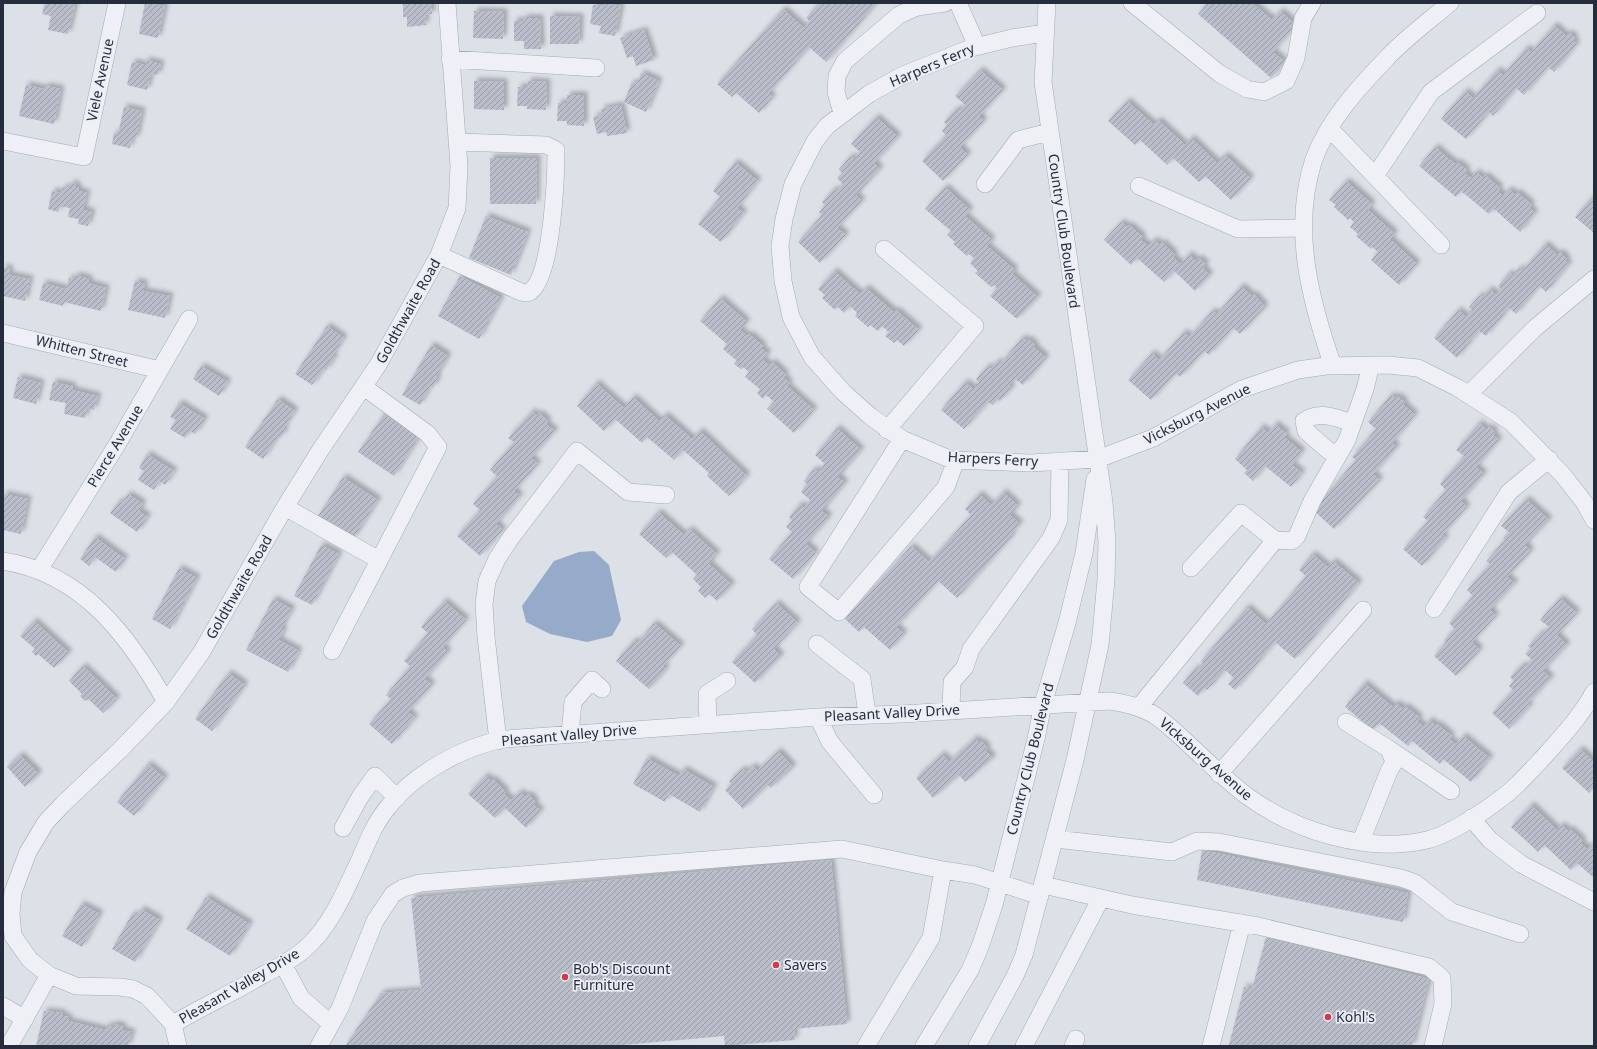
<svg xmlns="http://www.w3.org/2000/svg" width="1597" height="1049" font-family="'Noto Sans',sans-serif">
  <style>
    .water { fill: #95abc9 }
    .building { fill: url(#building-hatch); filter: url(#shadow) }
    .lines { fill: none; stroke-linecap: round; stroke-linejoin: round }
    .minor-casing { stroke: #a5aab4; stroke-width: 18 }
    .minor { stroke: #eff0f5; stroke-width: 17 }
    .poi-dot { fill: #d33a49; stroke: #ebeef5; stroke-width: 1.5 }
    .labels { text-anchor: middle; stroke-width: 3.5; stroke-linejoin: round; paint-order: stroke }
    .street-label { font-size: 14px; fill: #252d3d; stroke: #ebeef5 }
    .poi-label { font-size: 14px; fill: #252d3d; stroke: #ebeef5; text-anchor: start }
  </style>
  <defs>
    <pattern id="building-hatch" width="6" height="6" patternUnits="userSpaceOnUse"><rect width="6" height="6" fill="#b9beca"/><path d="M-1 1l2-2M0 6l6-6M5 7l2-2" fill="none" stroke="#969ba5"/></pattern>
    <filter id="shadow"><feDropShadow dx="3.5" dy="-3.5" stdDeviation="2" flood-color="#0004"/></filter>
  </defs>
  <rect width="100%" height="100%" fill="#dce0e7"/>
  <path class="water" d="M594,551l15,14 12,55 -9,16 -25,6 -37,-8 -24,-12 -4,-16 32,-45 25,-9z"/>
  <path class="building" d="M45,3l30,2 -7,29 -20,-4 3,-14 -9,-2z
    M145,3l20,3 -7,32 -19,-4z
    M403,3h28l1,11 -7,1 1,10 -19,2v-10h-4z
    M604,3l17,3 -6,30 -16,-3 2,-7 -11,-2 3,-19 11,1z
    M819,3h58l-51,59 -17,-15 -41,47 5,3 -14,16 -23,-20 -4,4 -15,-13 66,-75 21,19 6,-7 -4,-3z
    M1208,3h44l20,17 8,-9 16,14 -23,27 12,10 -14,16 -73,-64z
    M474,11l30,1 -1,27 -30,-1z
    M550,16l30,1 -1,27h-29z
    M523,18h17l1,31h-17v-8h-10v-20h10z
    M1554,25l12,11 3,-3 6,5 -2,3 4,3 -23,28 -6,-5 -24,28 -8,-7 -23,28 -4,-4 -23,27 -25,-20 24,-28 8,7 24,-28 6,5 23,-27 5,4z
    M644,30l10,30 -18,6 -3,-10 -6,2 -7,-20z
    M146,60l15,4 -3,11 -7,-1 -4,16 -20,-5 5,-23 13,3z
    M980,70l23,20 -24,26 5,5 -24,26 8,8 -25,26 -21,-20 24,-26 -4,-4 5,-6 -3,-3 12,-13 3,2 6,-6 -10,-9z
    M641,73l18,8 -13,31 -22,-10 8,-20 5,2z
    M474,81l30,1v28l-30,-1z
    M528,81l19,1 -1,28 -19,-1v-3h-10l1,-19h9z
    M26,85l19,4 1,-3 15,3 -7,35 -35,-8z
    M567,95h17v31l-17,-1v-4h-10l1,-18h9z
    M1127,101l27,24 4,-5 27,25 6,-7 26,25 8,-8 26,24 -20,21 -26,-24 -6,6 -26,-24 -6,7 -27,-25 -5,5 -27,-24z
    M621,105l6,28 -20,3 -1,-4 -9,2 -4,-17 9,-2 -1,-6z
    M124,107l18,4 -6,28 -4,-1 -2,10 -18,-4 2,-11 4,1z
    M876,117l22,20 -24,26 6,6 -24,26 6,6 -25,27 9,7 -26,28 -22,-21 24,-27 -3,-3 6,-7 -3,-3 12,-13 3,2 6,-7 -6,-6 5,-5 -3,-4 12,-13 3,3 6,-7 -9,-8z
    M1435,147l20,17 2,-2 10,8 -2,3 6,5 5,-6 7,6 2,-3 15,13 -2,3 5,5 6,-7 6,6 2,-3 15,13 -3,3 6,5 -15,19 -26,-23 -5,5 -28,-23 -5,6 -37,-31z
    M490,158h47l-1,46h-46z
    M735,162l23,19 -21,27 7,5 -23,29 -23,-18 22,-27 -7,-6z
    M1346,181l26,23 -4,6 27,24 -5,5 27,25 -18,21 -28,-25 7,-8 -6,-5 -1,2 -15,-13 2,-2 -8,-7 4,-5 -4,-4 -2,2 -14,-13 2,-2 -7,-5z
    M72,183l4,1 -1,3 4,1 -1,3 9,2 -4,17 9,2 -4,14 -10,-2 1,-5 -11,-2 2,-9 -10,-2 -2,6 -10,-3 4,-18 9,2 2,-6 5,1z
    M945,187l25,23 -5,6 27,24 -5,6 28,24 -3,4 26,23 -21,22 -27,-23 7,-8 -3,-3 -3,2 -16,-14 3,-2 -8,-8 4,-5 -5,-4 -2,2 -14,-12 2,-2 -8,-7 4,-4 -26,-22z
    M1594,195v38l-19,-16z
    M486,216l42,16 -17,43 -42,-17z
    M1121,222l6,5 2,-2 14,12 -2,3 7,6 6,-6 6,5 2,-3 13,13 -2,2 7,7 9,-10 7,7 2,-3 8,6 -3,4 7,7 -15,16 -21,-20 -10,11 -27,-24 -6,7 -27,-25z
    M1545,244l12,11 3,-3 7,7 -2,2 4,3 -23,28 -7,-6 -23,28 -7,-6 -23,28 -7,-5 -22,27 -23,-20 24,-28 8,7 6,-7 -3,-3 11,-12 3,2 6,-8 7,6 5,-6 -3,-3 11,-13 4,3 6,-8 3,3z
    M3,267l7,2 -1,6 21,4 -5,22 -22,-5z
    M834,271l26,23 6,-6 28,24 2,-2 23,20 -15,16 -7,-6 -3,3 -9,-7 4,-4 -7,-6 -4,5 -8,-6 -2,2 -13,-11 2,-3 -7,-7 -6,7 -6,-6 -3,3 -13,-12 3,-3 -7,-6z
    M76,275l13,4 -1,4 18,5 -5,23 -37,-9 -1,4 -24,-6 4,-17 23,6 3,-11 6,1z
    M460,276l41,22 -22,41 -41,-23z
    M135,281l10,3 -2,7 27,5 -5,22 -37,-8z
    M1241,286l11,10 2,-2 11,13 -25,27 -7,-6 -24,27 -5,-4 -24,26 -4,-4 -25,27 -23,-20 24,-27 7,7 25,-28 5,5 23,-26 5,3z
    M720,298l27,24 -7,8 7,6 2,-2 14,12 -2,2 7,6 -5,6 6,5 3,-3 14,13 -3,2 7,6 -3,3 27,24 -20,23 -27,-24 7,-7 -8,-7 -3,4 -6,-6 3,-4 -15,-12 4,-5 -6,-5 -2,2 -7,-5 3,-3 -14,-12 4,-5 -27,-23z
    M327,326l17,12 -12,18 3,1 -9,13 -2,-1 -12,16 -17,-11z
    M1022,338l5,3 1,-2 7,6 -1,2 12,11 -23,27 -8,-6 -6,6 3,3 -12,13 -2,-2 -5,6 -5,-3 -24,27 -23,-19 24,-28 8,7 6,-7 -3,-3 12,-13 3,3 6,-8 3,3z
    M431,345l17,11 -12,21 2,1 -5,10 -3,-2 -10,19 -18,-10z
    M201,366l27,16 -9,14 -26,-17z
    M18,377l23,6 -5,21 -23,-6z
    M53,382l20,4 -1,4 26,6 -4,14 -7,-2 -2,10 -21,-4 2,-11 -17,-3z
    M596,383l28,25 9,-11 26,24 6,-6 27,24 8,-8 47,45 -18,20 -22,-20 2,-3 -26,-23 -9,10 -27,-23 -5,6 -27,-24 -11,12 -27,-25z
    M1391,395l4,3 2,-2 8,6 -2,2 12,11 -23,28 5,4 -24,27 7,6 -46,49 -21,-19 43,-50 -4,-3 24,-28 -8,-7z
    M278,399l17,12 -12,18 2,2 -5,7 -2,-2 -15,23 -18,-12z
    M179,403l26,16 -10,15 -5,-3 -5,7 -15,-9 6,-9 -6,-3z
    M532,411l5,5 2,-3 9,8 -2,3 9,7 -24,27 7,6 -24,27 6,5 -24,28 7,6 -23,26 -23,-20 23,-26 -7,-6 24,-28 -7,-6 24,-28 -6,-4z
    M384,414l35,23 -25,39 -36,-24z
    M1479,423l8,7 2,-3 6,5 -2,3 6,5 -23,27 8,7 -23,27 6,6 -25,28 4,3 -24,28 -19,-17 25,-28 -5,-4 23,-27 -6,-6 24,-28 -8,-6z
    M1275,424l12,10 -3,3 18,15 -10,13 10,8 -11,14 -26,-21 -12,15 -9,-8 3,-3 -12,-11 26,-32 7,6z
    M837,428l24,22 -23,27 7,6 -23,28 7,6 -23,27 10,9 -23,26 -24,-20 23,-27 -6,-5 6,-7 -3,-3 11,-13 4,4 6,-8 -9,-8 6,-8 -3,-3 10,-12 4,3 7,-8 -10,-9z
    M147,454l27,17 -9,14 -6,-4 -5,9 -16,-10 6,-9 -5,-3z
    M343,477l35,23 -25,39 -35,-23z
    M1003,492l15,14 -8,9 10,9 -9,10 2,1 -56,63 -19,-17 -42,46 8,7 -14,16 -26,-23 -5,5 -14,-13 66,-73 18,16 42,-47 -6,-6 14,-15 12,11z
    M3,494l25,5 -7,35 -18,-4z
    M128,494l15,10 -4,7 9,6 -11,15 -27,-19 9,-12 3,2z
    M1526,499l23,21 -24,25 6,6 -24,26 8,6 -25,27 6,6 -24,26 8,8 -24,26 -22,-20 12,-14 -2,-2 11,-11 -6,-6 24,-27 -6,-6 23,-26 -4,-3 19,-21 -2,-2 6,-6 -8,-6z
    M658,512l26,23 5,-6 28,25 -8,10 23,21 -15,16 -8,-7 -4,4 -7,-7 3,-4 -8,-8 4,-4 -25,-23 -6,6 -27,-24z
    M95,537l30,22 -9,13 -21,-15 -6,9 -9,-7z
    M321,545l18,9 -27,51 -18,-9z
    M1312,554l16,13 5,-6 26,22 -64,76 -20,-17 -40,48 -7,-6 6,-6 -9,-8 -18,20 -3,-2 -6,8 -15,-13 12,-15 2,2 6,-7 -2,-2 46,-54 19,17 40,-48 -7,-6z
    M179,568l18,10 -27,51 -18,-10z
    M1560,598l17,15 -20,22 10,10 -24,26 8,7 -24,26 3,2 -21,23 -17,-16 21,-23 -4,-4 5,-5 -4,-4 12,-12 3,2 7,-7 -7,-6 6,-6 -3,-2 12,-13 2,2 7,-8 -9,-7z
    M273,599l19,10 -11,20 3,1 -5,10 20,11 -11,21 -42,-22z
    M444,601l22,19 -23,27 5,5 -23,27 7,6 -24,27 7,6 -23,26 -23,-20 22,-25 -5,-4 24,-29 -6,-5 24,-28 -7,-6z
    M776,603l22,20 -24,26 7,7 -26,27 -23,-21 25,-27 -5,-6z
    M34,621l35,32 -15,15 -16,-14 -2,2 -4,-4 3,-3 -15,-13z
    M654,623l27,23 -18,20 3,3 -17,20 -33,-28 18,-21 3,3z
    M83,666l34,33 -14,14 -15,-14 -3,2 -5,-5 2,-2 -13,-13z
    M228,673l17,12 -33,46 -17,-12z
    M1364,683l29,24 3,-4 7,6 2,-3 15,12 -3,3 7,6 5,-7 7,6 1,-2 15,12 -3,3 7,5 7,-8 27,22 -19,24 -28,-23 -3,5 -28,-23 -4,5 -29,-23 -6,7 -28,-23z
    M975,738l4,5 2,-2 7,7 -3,2 8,8 -28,24 -6,-7 -26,23 -17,-20 26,-24 7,8z
    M1580,749l14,13v25l-5,6 -27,-25z
    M778,751l15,16 -22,21 -3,-3 -25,24 -18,-19 6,-6 -2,-3 13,-12 4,3 7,-6 4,5z
    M20,755l19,19 -14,13 -18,-20z
    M647,758l32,18 4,-7 31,18 -14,25 -31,-18 -4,8 -32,-18z
    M148,764l17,14 -31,38 -17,-14z
    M485,776l6,5 2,-2 13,13 -2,2 7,6 9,-8 6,5 2,-3 8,8 -2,3 7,6 -15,17 -21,-20 -10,10 -27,-24z
    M1531,805l26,25 4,-5 7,6 2,-2 13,12 -2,2 6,6 7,-6v35l-17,-15 -6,7 -27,-25 -6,7 -27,-25z
    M1202,850l206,43 -5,29 -206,-42z
    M831,860l16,164 -53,5 1,11 -70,6 -1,-10 -112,10h-267l36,-53 40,-3 -10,-92z
    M206,897l44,27 -20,32 -44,-27z
    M81,904l19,10 -18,33 -20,-11z
    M141,909l19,11 -25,42 -23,-13 20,-35 5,2z
    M1266,937l163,42 -17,67 -183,-1 15,-58 8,2z
    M44,1011l19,2 -1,3 7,1 -1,4 38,9 1,-5 6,2v-3l10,2 -1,4 10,2 -4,14h-92z"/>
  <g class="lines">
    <g class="minor-casing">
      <path id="minor" d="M958,3l19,43
        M1132,3l88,71 27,15 17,3 22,-11 10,-23 7,-40 9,-15
        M1045,33l-33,5 -41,10 -70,28 -32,18 -42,32 -12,15 -22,43 -9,35 -4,27 3,35 8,36 21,40 31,35 27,24 32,23 50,21 79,3 67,-4 55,-21 89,-49 56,-19 28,-4 62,-1 30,3 40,20 53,34 51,52 22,28 10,18
        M450,59l146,9
        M842,113l-6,-21 1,-16 8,-15 54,-46 18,-8 28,-4
        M1329,128l112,117
        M3,141l81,16 33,-154
        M1375,176l56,-84 106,-79
        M985,184l33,-44 31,-8
        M1139,186l99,43 66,-1
        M884,249l91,77 -88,104
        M439,255l82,37c4,1 8,2 11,-2 20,-18 24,-112 24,-140l-10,-5 -88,-3
        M3,333l157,37
        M1333,366c-23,-66 -42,-138 -19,-207 14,-38 44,-71 72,-100 19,-21 43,-38 64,-56
        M1468,395l67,-67 59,-49
        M902,439l-94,148 31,25 107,-125 10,-27
        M1339,453l-10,-2 -23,-20 -2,-10c16,-11 31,-3 49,2
        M285,507l94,53
        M1275,540l17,1 5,-5 15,-35 35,-61 18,-51 6,-24
        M3,561c79,12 126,75 163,141
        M39,570l79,-127 71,-124
        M1434,609l75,-117 40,-33
        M817,644l45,35 5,35
        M332,651l106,-204 -10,-13 -64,-47
        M1139,707l136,-167 -34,-27 -50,55
        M951,710l1,-28 13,-15 6,-18 80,-111 8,-18 1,-59
        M818,717l12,25 44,53
        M1346,722l43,27 5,13 -5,9 -28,70
        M708,724l-1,-30 20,-13
        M570,734l3,-32 19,-22 10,9
        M498,741l-12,-104 -2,-33 3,-23 10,-22 13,-20 67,-88 51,41 38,3
        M1389,749l62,42
        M1219,774l144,-164
        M1471,818l19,22 31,24 73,38
        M343,828l17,-31 15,-21 22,22
        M1055,839l117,13 25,-11 22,1 182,36 14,5 37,29 68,22
        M943,870l32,5 65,21
        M1043,885l89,20 126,21 171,41 13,11 1,26 -10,42
        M283,964l18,34 30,26
        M3,1006l22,13
        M173,1024c29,-17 59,-31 88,-48 16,-8 33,-17 46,-29 25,-23 39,-58 53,-88 8,-19 16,-38 29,-53 26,-33 75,-60 116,-67l313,-22 84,-3 208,-13c14,2 28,5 41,12 11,6 21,16 30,24 22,20 42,41 66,59 48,35 120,58 180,44 25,-6 71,-37 90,-55 8,-8 15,-16 23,-24 19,-21 40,-43 54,-69
        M9,1046l40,-71
        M178,1046l-5,-22 -26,-28 -14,-7 -13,-2 -44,-1 -27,-11 -19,-15 -17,-24 -2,-22 2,-22 15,-40 18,-30 17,-18 57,-54 46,-48 35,-49 84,-146 36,-58 57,-84 61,-110 18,-47 2,-42 -12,-163
        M319,1046l21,-38 35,-87 18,-27 10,-6 17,-5 422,-34 101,21 -12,68 -65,108
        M924,1046l46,-76 10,-23 14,-42 42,-166 7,-35 24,-81 17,-70 11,-74
        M977,1046l38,-70 9,-21 51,-195 25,-115 6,-65 1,-38 -3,-40 -61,-420 4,-79
        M1024,1046l77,-148
        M1073,1046l3,-7
        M1211,1046l31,-123"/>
    </g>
    <use href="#minor" class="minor"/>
  </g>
  <g class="poi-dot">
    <circle cx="776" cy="965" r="4"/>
    <circle cx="565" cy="977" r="4"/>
    <circle cx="1328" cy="1017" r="4"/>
  </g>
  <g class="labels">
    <g class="street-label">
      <text transform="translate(932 65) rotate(-23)" y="5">Harpers Ferry</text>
      <text transform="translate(100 80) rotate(-78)" y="5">Viele Avenue</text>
      <text transform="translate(1064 231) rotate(82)" y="5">Country Club Boulevard</text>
      <text transform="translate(408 311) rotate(-61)" y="5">Goldthwaite Road</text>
      <text transform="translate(82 351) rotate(14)" y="5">Whitten Street</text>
      <text transform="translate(1197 414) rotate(-27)" y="5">Vicksburg Avenue</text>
      <text transform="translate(115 446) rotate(-59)" y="5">Pierce Avenue</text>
      <text transform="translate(993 459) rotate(3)" y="5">Harpers Ferry</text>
      <text transform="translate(239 587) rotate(-60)" y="5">Goldthwaite Road</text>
      <text transform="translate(892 713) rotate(-3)" y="5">Pleasant Valley Drive</text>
      <text transform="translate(569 735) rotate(-5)" y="5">Pleasant Valley Drive</text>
      <text transform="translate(1030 759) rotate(-76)" y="5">Country Club Boulevard</text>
      <text transform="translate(1206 759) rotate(41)" y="5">Vicksburg Avenue</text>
      <text transform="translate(239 986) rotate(-30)" y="5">Pleasant Valley Drive</text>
    </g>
    <g class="poi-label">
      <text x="784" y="970">Savers</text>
      <text x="573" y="974">Bob's Discount<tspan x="573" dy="16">Furniture</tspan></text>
      <text x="1336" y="1022">Kohl's</text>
    </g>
  </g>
  <rect width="1597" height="1049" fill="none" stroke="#252d3d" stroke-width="8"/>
</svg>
